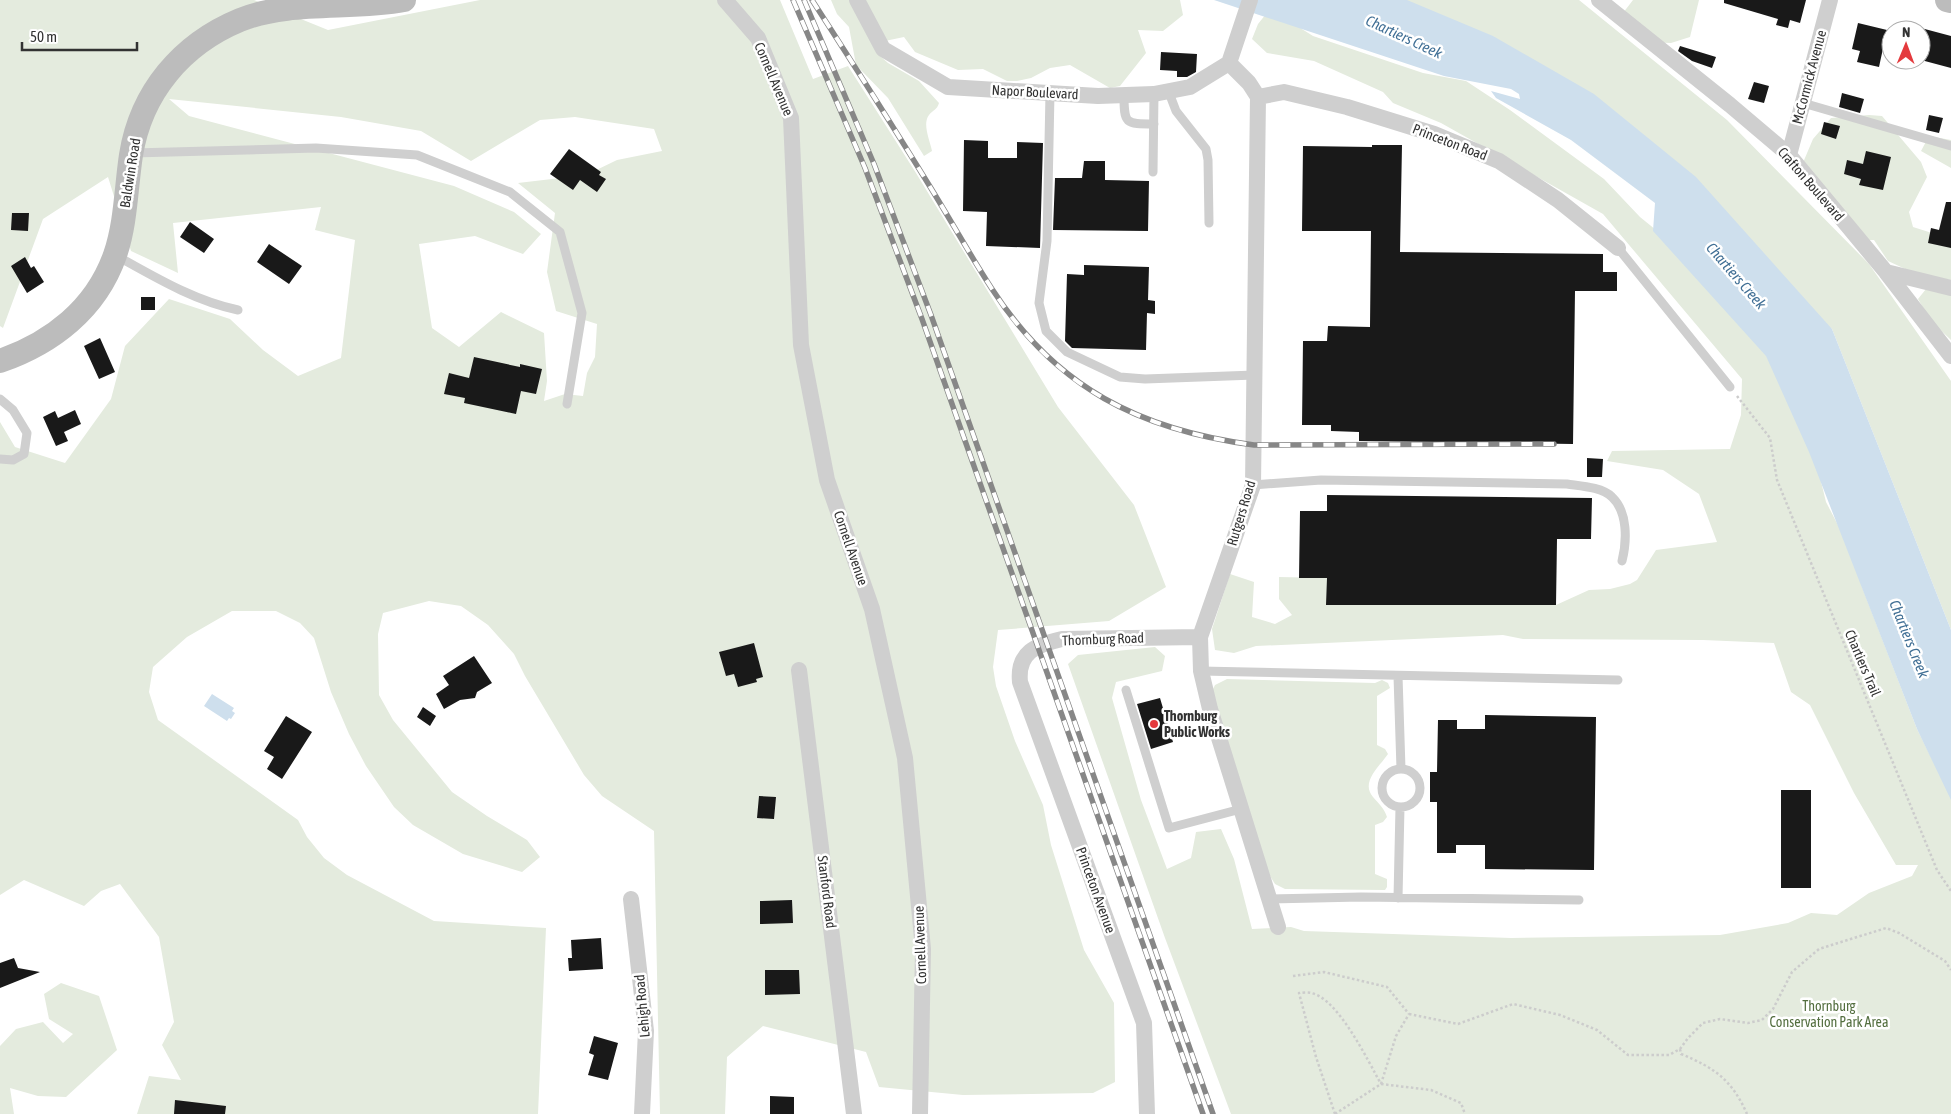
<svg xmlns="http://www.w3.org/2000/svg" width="1951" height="1114" font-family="'Asap Condensed',sans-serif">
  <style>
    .green { fill: #e4ebde; fill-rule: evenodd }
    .water { fill: #cedfed }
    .building { fill: #191919 }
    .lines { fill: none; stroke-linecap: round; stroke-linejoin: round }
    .path { stroke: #ccc; stroke-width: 2.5; stroke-dasharray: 2.5 2.5; stroke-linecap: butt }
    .lane { stroke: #cfcfcf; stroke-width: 9 }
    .street { stroke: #cfcfcf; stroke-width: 16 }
    .secondary { stroke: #bcbcbc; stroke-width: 24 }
    .rail-casing { stroke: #878787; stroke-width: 5.5 }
    .rail { stroke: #fff; stroke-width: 4; stroke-dasharray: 11; stroke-linecap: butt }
    .poi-dot { fill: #e43a3d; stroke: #fff; stroke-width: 2 }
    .labels { text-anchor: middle; stroke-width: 5; stroke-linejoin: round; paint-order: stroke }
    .street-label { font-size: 14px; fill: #323232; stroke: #fff }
    .poi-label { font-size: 14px; font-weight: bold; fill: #323232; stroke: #fff; text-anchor: start }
    .park-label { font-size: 14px; fill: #536e3f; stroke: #fff }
    .water-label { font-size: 15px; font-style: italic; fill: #406f95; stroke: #fff }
  </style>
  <rect width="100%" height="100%" fill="#fff"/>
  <path class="green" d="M0,0h254l74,30 152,-30h300l33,79 35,-13 68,107 142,234 76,98 32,82 -57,34 -111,9 -5,37 3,19 19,55 28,64 8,40 33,105 30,53 1,79 -22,11 -130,2 -84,-8 -13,-35 -103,-26 -36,31 -2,57h-65l-6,-283 -52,-35 -18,-21 -59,-99 -11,-22 -26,-29 -27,-19 -32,-5 -46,12 -5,21 1,61 14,25 59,72 35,24 40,24 13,17 -18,15 -59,-18 -50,-29 -19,-18 -28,-41 -17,-32 -18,-42 -17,-54 -14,-15 -24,-12h-44l-45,26 -34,30 -4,25 9,28 140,100 9,17 17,21 23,17 87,46 112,7 -8,186h-401l12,-38 32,4 -19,-35 12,-23 -15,-85 -39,-53 -19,7 -17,15 -60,-26 -24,15v-473l15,25 50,16 46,-64 14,-53 44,-47 61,20 33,31 35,26 43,-18 14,-118 -40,-10 6,-23 -148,16 5,50 -47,-22 -23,-74 -65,42 -40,109 -3,-2zM169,99l172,18 80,14 50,30 69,-41 35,-3 79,12 8,22 -45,9 -31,15 -68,8 37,30 -8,59 9,39 41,13 -2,33 -8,16 -4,23 -18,-2 -21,7 3,-20 -3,-48 -43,-21 -42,35 -27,-19 -13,-84 56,-8 48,18 18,-20 -27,-22 -60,-26 -265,-70z
    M831,0h349l3,15 -20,16 -25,-1 8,23 -26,33 -10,2 -40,-23 -20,3 -19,10 -14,3h-10l-24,-12 -25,1 -43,-18 -11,-15 -24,5 -1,13 9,8 31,18 20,22c-2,7 -6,7 -10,12 -7,9 1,26 3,36l-8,5 -36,-58 -32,-33 -7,-38 -12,-13z
    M1399,0h180l148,120 142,144 82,117v249l-119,-301z
    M1633,0h66l-9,37 -19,6 -26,-1 -22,-29z
    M1270,9l43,27 110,37 43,8 44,29 94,69 36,38 32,26 106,114 37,100 11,45 13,25 14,22 9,38 55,142 34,68v317h-720l-66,-176 -97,-274 10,-9 77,-8 10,9 -3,15 -46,11 -4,16 29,102 26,69 24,-11 5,-26 25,-3 13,30 18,70 39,-2 13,4 207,7 209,-3 68,-12 23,-10 26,2 32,-22 43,-17 6,-11h-22l-42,-72 -44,-88 -19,-13 -17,-49 -71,-3 -180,-1 -20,-4 -247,11 -22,7 -19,-3 -3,-21 18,-55 24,8 -2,35 23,7 17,-9 -13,-16v-22l48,1v27h229l33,-15 21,-1 20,-5 7,-4 19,-30 61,-8 -18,-48 -36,-24 -56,-9 5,-10 118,-2 11,-34 1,-36 -139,-165 -162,-91 -48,-20 -10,-11 -69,-31 -47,-8 -15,-14 6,-15z
    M1869,115l13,1 39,46 6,15 -18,35 4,15 38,12v41l-37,-7 -26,-12 -14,-21h-6l-66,-75 11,-26 18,-21z
    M1929,136l22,4v28l-30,-17z
    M1926,289l25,6v45l-20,-19 -13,-22z
    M1227,679l148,4 7,-3 6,3 2,5 -13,8v49l8,4 3,5c-8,12 -28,28 -15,43 6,7 11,11 14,20l-4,5 -8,3v49l12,5v8l-2,3 -100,-1 -10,-5 -8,-13 -55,-180 3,-6z
    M61,983l38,13 18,54 -51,47 -28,-1 -28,-8 4,26h-14v-68l16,-17 27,-7 20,21 10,-9 -24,-15 -5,-25z"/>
  <path class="water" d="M1214,0h193l86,36 101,58 102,83 136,152 119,301v170l-34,-71 -108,-277 -43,-96 -113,-125 2,-28 -84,-63 -75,-42 -5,-7 29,8 -1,-5 -8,-5 -67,-13z
    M212,694l22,14 -2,3 3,2 -4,6 -2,-1 -2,3 -23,-15z"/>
  <path class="building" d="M1724,0h82l-6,23 -10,-3 -2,8 -12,-3 2,-6 -54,-16z
    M1858,23l29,7 -8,37 -22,-5 3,-11 -8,-2z
    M1921,28l30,8v32l-30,-8z
    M1680,46l36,11 -4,11 -20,-7 -14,-10z
    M1161,52l36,2 -1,18 -9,5h-10v-6l-17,-1z
    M1754,82l15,4 -5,17 -16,-4z
    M1842,93l22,6 -4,14 -21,-6z
    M1929,115l14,3 -4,15 -13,-3z
    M1824,122l16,4 -4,13 -15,-5z
    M964,140l24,1v17h29v-16l26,1 -3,105 -54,-2 1,-34 -24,-1z
    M1372,145h30l-2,107 203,2v18h14v19h-42l-2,153 -214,-3v-9l-28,-1v-6h-29l1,-84h24l1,-15 42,1 1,-96h-69l1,-85 69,1z
    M569,149l32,23 -2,3 7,4 -9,13 -17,-12 -7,10 -23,-16z
    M1866,151l25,6 -8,33 -24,-5 2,-6 -17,-5 3,-14 16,4z
    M1084,161h21v19l44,1 -1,50 -95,-1 2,-52h27z
    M1946,202h5v46l-23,-5 3,-15 8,2z
    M12,213h17l-1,18 -17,-1z
    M190,222l24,17 -10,14 -24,-16z
    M269,244l33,22 -13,18 -32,-22z
    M25,257l6,11 3,-2 10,16 -17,11 -16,-27z
    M1084,265l65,2 -1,33 7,1v13l-8,-1 -1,37 -74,-2 -7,-7 2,-67 17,1z
    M141,297h14v13h-14z
    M100,338l15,34 -16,7 -15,-33z
    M474,357l46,10v-3l22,5 -6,25 -15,-3 -5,23 -52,-11 1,-5 -21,-4 5,-21 20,5z
    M75,410l6,14 -17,8 4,9 -12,5 -13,-29 12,-6 3,7z
    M1587,458l16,1 -1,18h-15z
    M1327,495l265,3 -1,41h-34l-1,66h-230l1,-27h-28l1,-67h27z
    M754,643l9,34 -7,2 1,3 -19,5 -4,-13 -8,2 -7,-24z
    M474,656l18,27 -15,9 -2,6 -15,2 -16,9 -8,-15 13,-9 -6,-9z
    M1160,698l13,44 -22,7 -14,-45z
    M423,707l13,9 -6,10 -13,-9z
    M1485,715l111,2 -2,153 -109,-1v-24h-29v8h-19v-51h-7v-30h7l1,-52h19v9h28z
    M286,716l26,16 -30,47 -15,-10 7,-12 -10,-6z
    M1781,790h30v98h-30z
    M759,796l17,1 -2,22 -17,-1z
    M792,900l1,23 -33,1v-23z
    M601,938l2,31 -34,2 -1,-13h4l-1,-18z
    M14,958l4,10 22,4 -40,16v-25z
    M765,970h34l1,24 -35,1z
    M594,1036l24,7 -10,37 -20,-5 6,-20 -5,-2z
    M770,1096l24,1v17h-24z
    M175,1100l51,6 -1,8h-51z"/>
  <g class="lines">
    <path class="path" d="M1737,396l33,42 7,42 160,390 14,21
      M1293,976l31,-4 63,15 22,27
      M1409,1014l49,10 55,-20 47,11 37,15 31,25h41l11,-6 8,-11 15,-15 17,-4 28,4 14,-3 11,-11 19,-37 27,-23 67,-21 13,5 46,28 6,9
      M1680,1049l1,5c34,14 51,26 66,60
      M1381,1084l15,-48 13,-22
      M1335,1114l-19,-57 -17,-64c3,0 8,-1 12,0 27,5 57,68 70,91
      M1335,1114l46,-30 50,6 30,13 4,11"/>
    <path class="lane" d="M1168,90l8,21 30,38 2,11 1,63
      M1050,93l-3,148 -8,62 7,28 21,21 53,25 25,2 110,-4
      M1124,95c0,29 1,29 30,29
      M1803,103l148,43
      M133,153l183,-5 101,7 93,37 50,40 22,81 -15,91
      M1153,172l1,-78
      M1618,248l112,139
      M115,255c38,21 79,46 123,55
      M0,399l13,11 14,23 -3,21 -11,6 -13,-1
      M1253,485l68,-5 246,4c13,2 35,3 45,13 16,15 15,44 10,64
      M1201,671l417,9
      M1398,676l3,93
      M1126,690l43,138 72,-19
      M1382 788a19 19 0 1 1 38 0a19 19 0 1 1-38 0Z
      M1398,898l2,-91
      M1269,899l92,-2 218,3"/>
    <path class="street" d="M725,0l33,38 33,80 10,227 26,135 45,129 33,149 18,191 -3,165
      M857,0l26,49 65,38 150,9 56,-2 36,-7 39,-24 21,-63
      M1599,0l131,105 59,50 97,117 65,84
      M1229,63l20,20 9,14 -5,388 -53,152 1,34 9,38 68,218
      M1258,97l26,-5 63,15 87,27 65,27 59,39 60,48
      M1789,155l41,-155
      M1886,272l65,16
      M799,670l55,444
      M631,899l15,132 -4,83
      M1147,1114l-3,-91 -124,-341c-3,-30 16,-37 42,-43l138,-2"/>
    <path class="secondary" d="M1947,0l4,1
      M0,361c52,-18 96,-52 115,-106 11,-32 11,-67 16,-100 10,-63 51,-111 109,-135 49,-20 112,-10 164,-20"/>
    <g class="rail-casing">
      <path id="rail" d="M793,0l72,168 57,151 281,795
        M804,0l70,164 57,151 282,799
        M812,0c40,62 79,123 117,185 21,34 41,70 63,104 64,99 148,141 262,156l300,-1"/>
    </g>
    <use href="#rail" class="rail"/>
  </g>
  <circle class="poi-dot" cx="1154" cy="724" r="5"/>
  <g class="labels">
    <g class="street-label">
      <text transform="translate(1809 77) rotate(-75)" y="5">McCormick Avenue</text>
      <text transform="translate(774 79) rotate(67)" y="5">Cornell Avenue</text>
      <text transform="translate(1035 92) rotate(3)" y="5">Napor Boulevard</text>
      <text transform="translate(1450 142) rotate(21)" y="5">Princeton Road</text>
      <text transform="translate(130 173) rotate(-81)" y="5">Baldwin Road</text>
      <text transform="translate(1811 184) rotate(49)" y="5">Crafton Boulevard</text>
      <text transform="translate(1241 513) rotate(-73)" y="5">Rutgers Road</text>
      <text transform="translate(851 548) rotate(71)" y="5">Cornell Avenue</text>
      <text transform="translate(1103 639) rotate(-2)" y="5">Thornburg Road</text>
      <text transform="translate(1863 663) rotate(67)" y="5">Chartiers Trail</text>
      <text transform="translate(1096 890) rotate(70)" y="5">Princeton Avenue</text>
      <text transform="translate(827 892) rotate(83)" y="5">Stanford Road</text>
      <text transform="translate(920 945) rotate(-92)" y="5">Cornell Avenue</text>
      <text transform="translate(642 1006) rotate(-95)" y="5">Lehigh Road</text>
    </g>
    <g class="poi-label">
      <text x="1164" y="721">Thornburg<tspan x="1164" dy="16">Public Works</tspan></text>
    </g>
    <g class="park-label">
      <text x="1829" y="1011">Thornburg<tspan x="1829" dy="16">Conservation Park Area</tspan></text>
    </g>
    <g class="water-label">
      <text transform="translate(1404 37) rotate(25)" y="5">Chartiers Creek</text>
      <text transform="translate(1736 276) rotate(49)" y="5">Chartiers Creek</text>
      <text transform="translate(1909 639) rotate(68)" y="5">Chartiers Creek</text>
    </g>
  </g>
  <g transform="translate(1906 45) rotate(1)"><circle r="24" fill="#ffffff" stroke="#adadad"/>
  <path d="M0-4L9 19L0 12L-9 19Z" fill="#e43a3d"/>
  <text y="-8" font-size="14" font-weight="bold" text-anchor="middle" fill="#323232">N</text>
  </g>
  <path d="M22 42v8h115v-8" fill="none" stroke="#323232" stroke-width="2.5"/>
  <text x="30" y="42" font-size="15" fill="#323232" stroke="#ffffff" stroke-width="4" paint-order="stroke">50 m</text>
</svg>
